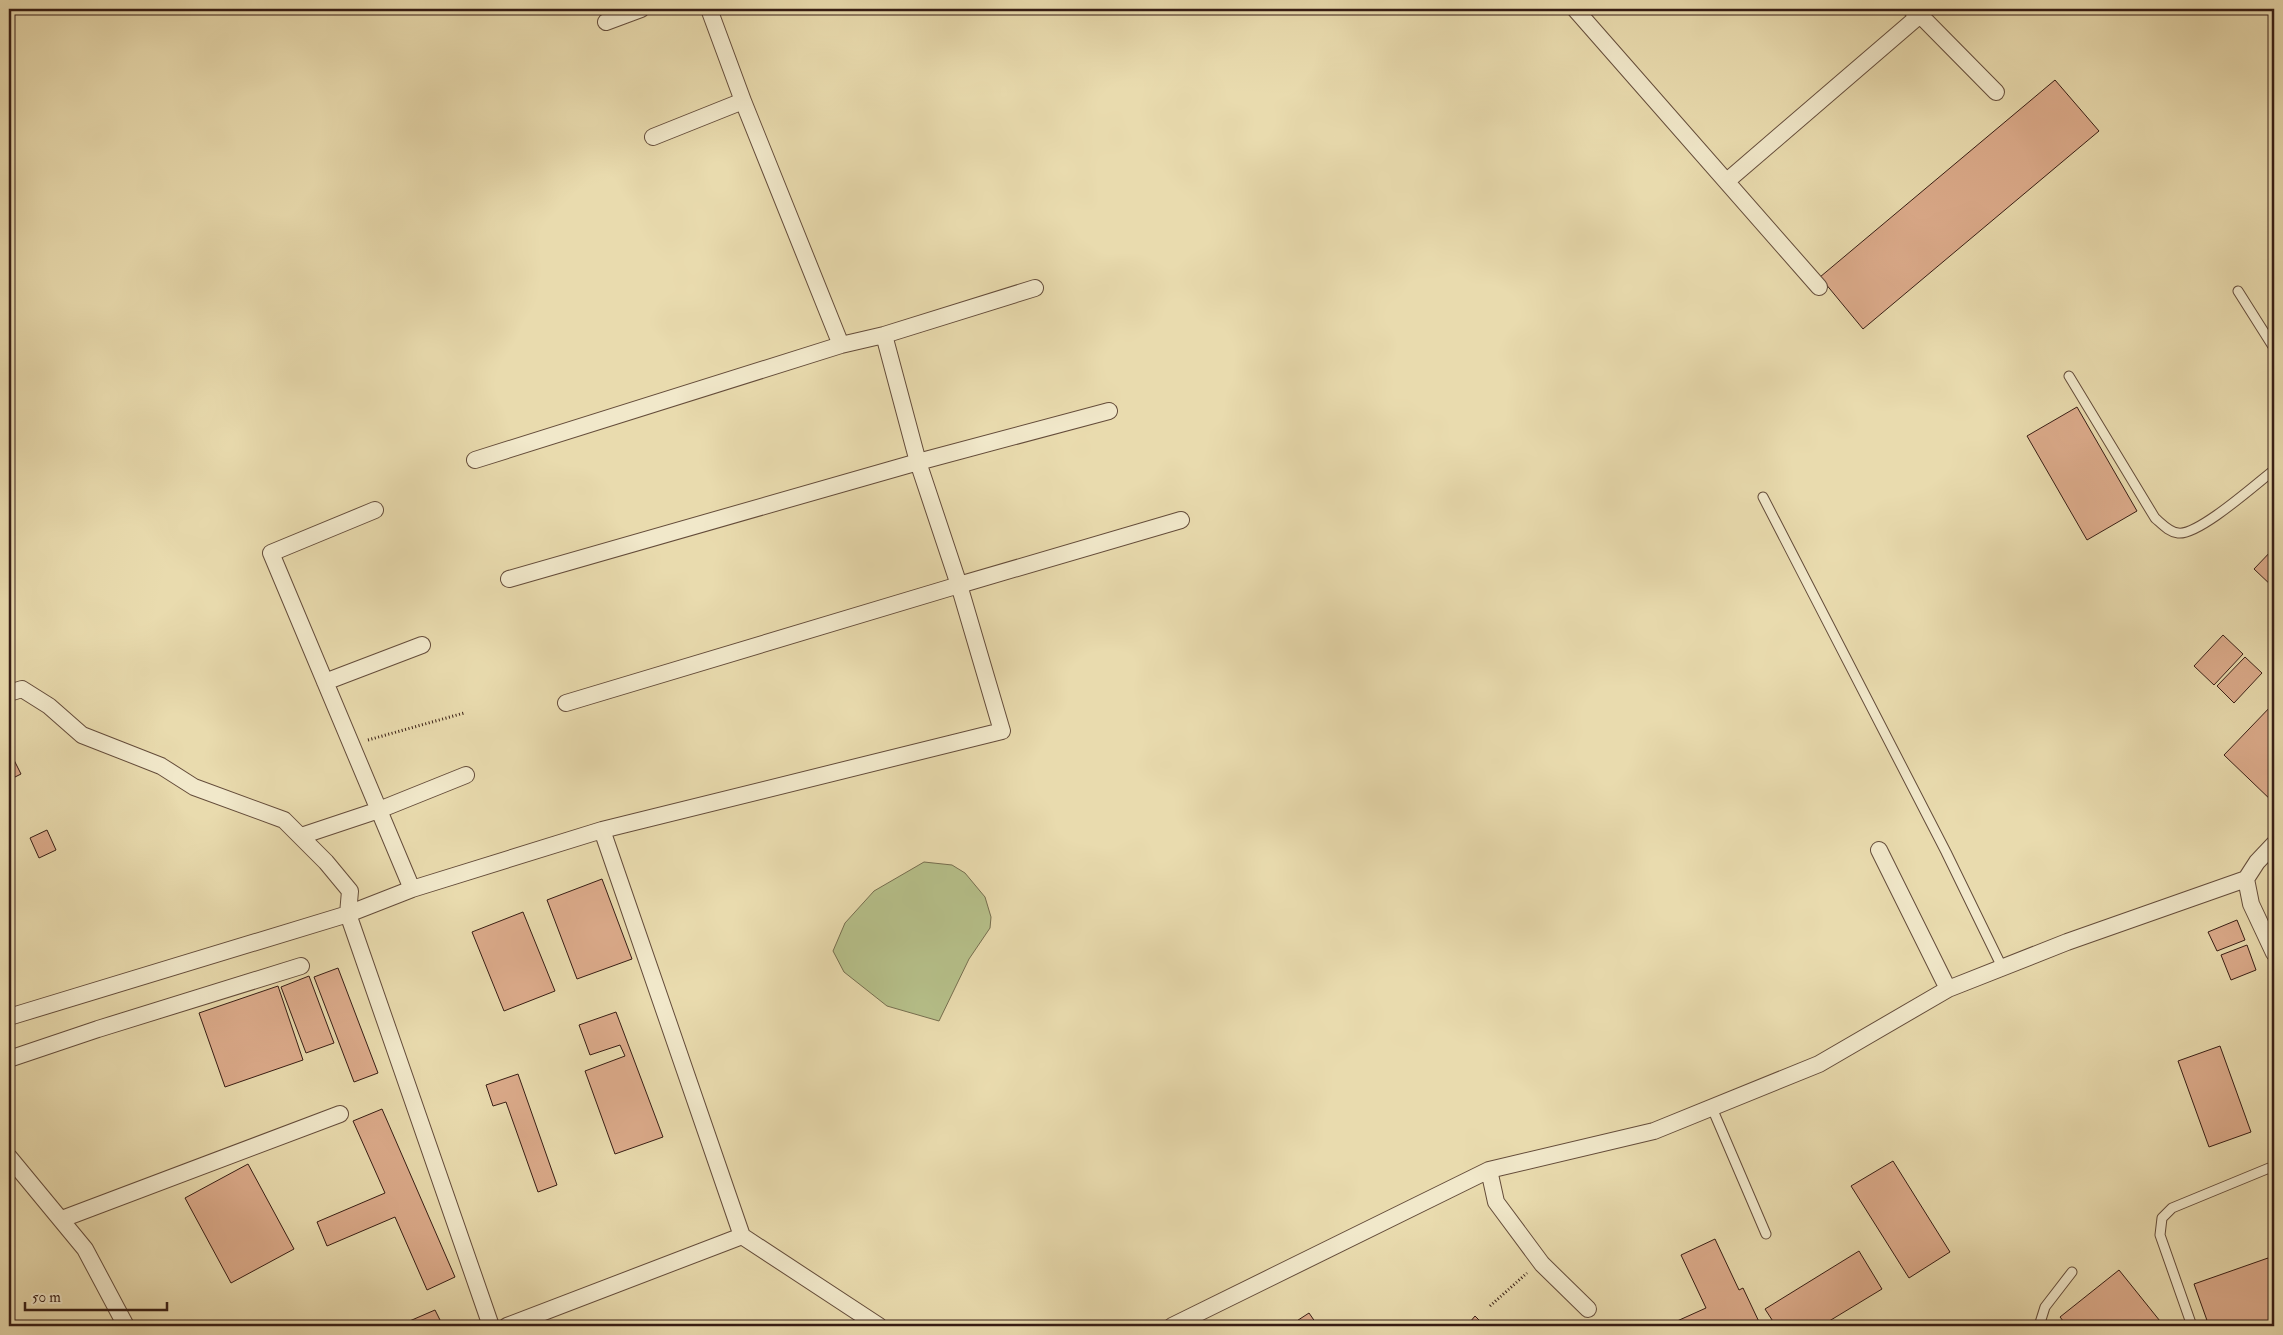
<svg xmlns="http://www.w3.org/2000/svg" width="2283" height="1335" font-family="'IM FELL Double Pica',serif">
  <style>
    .green { fill: #b6c08a; stroke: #766e4f }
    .building { fill: #dcab8b; stroke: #371d14 }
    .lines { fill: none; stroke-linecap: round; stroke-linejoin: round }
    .service-casing { stroke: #644c3a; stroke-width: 11 }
    .minor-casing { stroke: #644c3a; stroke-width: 18 }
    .path { stroke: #371d14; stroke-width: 3; stroke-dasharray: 1 2.5; stroke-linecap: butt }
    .service { stroke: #f1e8ca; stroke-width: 9 }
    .minor { stroke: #f1e8ca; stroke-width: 16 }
  </style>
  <rect width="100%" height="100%" fill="#e9dbae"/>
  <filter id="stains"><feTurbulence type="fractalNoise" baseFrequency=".004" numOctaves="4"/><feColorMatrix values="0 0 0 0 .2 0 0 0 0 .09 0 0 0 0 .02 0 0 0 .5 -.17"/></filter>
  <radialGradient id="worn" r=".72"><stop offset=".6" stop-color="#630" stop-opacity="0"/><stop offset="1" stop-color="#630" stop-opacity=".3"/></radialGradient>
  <path class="green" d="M924,862l28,3 13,8 20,24 6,20 -1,11 -21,31 -30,62 -52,-15 -43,-34 -11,-21 12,-28 29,-32z"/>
  <path class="building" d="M2055,80l44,51 -236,198 -43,-52z
    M2077,407l60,104 -50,29 -60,-104z
    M2274,548v40l-20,-19z
    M2223,635l20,19 -29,31 -20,-19z
    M2245,657l17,16 -28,30 -17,-17z
    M2274,703v100l-50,-48z
    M11,754l10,20 -12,6v-25z
    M47,830l9,20 -17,8 -9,-20z
    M602,879l30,80 -55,20 -30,-79z
    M523,912l32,79 -51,20 -32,-79z
    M2237,920l8,20 -28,11 -9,-19z
    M2247,945l9,25 -25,10 -10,-25z
    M338,968l40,105 -24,9 -40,-105z
    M309,976l25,67 -28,10 -25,-66z
    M278,986l25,74 -78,27 -26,-74z
    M616,1012l47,125 -48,17 -30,-83 40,-15 -5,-11 -30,10 -11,-30z
    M2220,1046l31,86 -42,15 -31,-86z
    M518,1074l39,111 -19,7 -32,-90 -13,4 -7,-21z
    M382,1109l73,168 -28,13 -32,-73 -68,29 -10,-24 68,-29 -32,-72z
    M1893,1161l57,91 -41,26 -58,-92z
    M248,1164l46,85 -63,34 -46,-85z
    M1715,1239l24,51 4,-2 18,38h-95l40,-18 -25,-53z
    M1859,1251l23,38 -61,37h-45l-11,-17z
    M2268,1258l6,18v50h-65l-15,-42z
    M2119,1270l45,56h-97l-7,-9z
    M435,1310l8,16h-45z
    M1309,1313l9,13h-29z
    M1475,1316l5,5 -5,5 -5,-4z"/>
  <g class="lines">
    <g class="service-casing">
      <path id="service" d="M2238,291l36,57
        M2069,376l86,142c7,6 14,14 23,15 20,3 78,-49 96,-63
        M1763,497l183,355 56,115
        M1712,1108l54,126
        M2039,1326l6,-19 27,-35
        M2192,1326l-32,-91 2,-17 10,-10 102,-42"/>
    </g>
    <g class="minor-casing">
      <path id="minor" d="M709,9l34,92 98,244 43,-10 151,-47
        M1575,9l244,278
        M1911,9l9,6 76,77
        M606,22l35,-13
        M653,137l90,-36
        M1727,181l193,-166
        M475,460l366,-115
        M375,510l-104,43 141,336
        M509,579l409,-117 191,-51
        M325,682l97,-37
        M9,693l13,-4 27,17 33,29 79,31 33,21 90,33 42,42 24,29 -2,23 143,412
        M566,703l393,-118 -41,-123 -34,-127
        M602,830l400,-99 -43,-146 222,-65
        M301,836l78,-26 87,-35
        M2274,844l-17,18 -11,17 5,25 23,49
        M1879,850l69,139
        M9,1017l339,-103 64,-25 190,-59 140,406 137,90
        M9,1059l89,-30 203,-63
        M9,1157l76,92 41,77
        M1489,1170l7,32 46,62 46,45
        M62,1219l278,-105
        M507,1326l235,-90
        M1172,1326l317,-156 165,-39 165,-67 129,-75 119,-47 179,-63"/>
    </g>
    <path class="path" d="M368,740l96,-27
      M1490,1306l37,-33"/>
    <use href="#service" class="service"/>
    <use href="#minor" class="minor"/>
  </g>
  <rect width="2283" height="1335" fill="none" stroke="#e9dbae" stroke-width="30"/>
  <rect x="10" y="10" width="2263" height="1315" fill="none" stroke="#371d14" stroke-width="2.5"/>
  <rect x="15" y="15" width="2253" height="1305" fill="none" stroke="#371d14"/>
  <path d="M25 1302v8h142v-8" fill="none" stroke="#371d14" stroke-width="2.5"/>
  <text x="32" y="1302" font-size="15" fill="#371d14" stroke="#f1e8ca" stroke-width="4" paint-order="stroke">50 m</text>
  <rect width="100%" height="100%" filter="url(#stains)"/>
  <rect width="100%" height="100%" fill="url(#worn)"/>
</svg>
